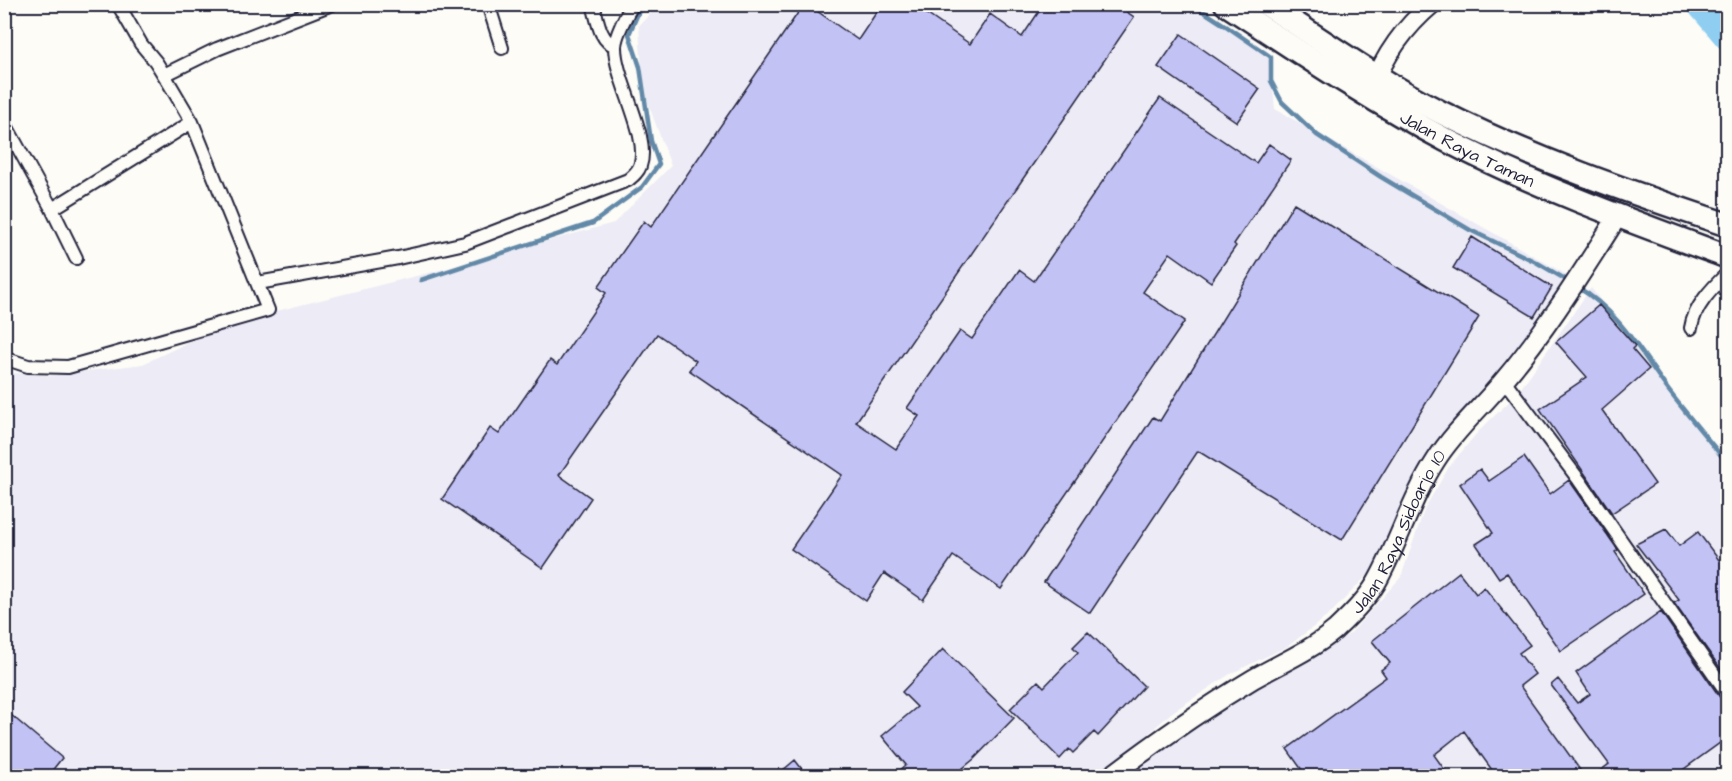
<svg xmlns="http://www.w3.org/2000/svg" width="1732" height="781" font-family="'Architects Daughter',sans-serif">
  <style>
    .built { fill: #ecebf6 }
    .lines { fill: none; stroke-linecap: round; stroke-linejoin: round }
    .stream { stroke: #6389a8; stroke-width: 4.5 }
    .river { stroke: #8fcef0; stroke-width: 26 }
    .building { fill: #c3c2f5; stroke: #22223b; stroke-width: 1.5 }
    .street-casing { stroke: #22223b; stroke-width: 16 }
    .secondary-casing { stroke: #22223b; stroke-width: 22 }
    .highway-casing { stroke: #22223b; stroke-width: 27 }
    .street { stroke: #fdfcf7; stroke-width: 12 }
    .secondary { stroke: #fdfcf7; stroke-width: 18 }
    .highway { stroke: #fdfcf7; stroke-width: 22 }
    .labels { text-anchor: middle; stroke-width: 5; stroke-linejoin: round; paint-order: stroke }
    .street-label { font-size: 18px; fill: #22223b; stroke: #fdfcf7 }
  </style>
  <rect width="100%" height="100%" fill="#fdfcf7"/>
  <filter id="ink" filterUnits="userSpaceOnUse"><feTurbulence type="fractalNoise" baseFrequency=".0167" numOctaves="2"/><feDisplacementMap in="SourceGraphic" scale="12" xChannelSelector="R" yChannelSelector="G"/><feConvolveMatrix kernelMatrix="1 2 1 2 8 2 1 2 1" color-interpolation-filters="sRGB"/></filter>
  <g filter="url(#ink)">
    <path class="built" d="M658,5h539l72,47 6,57 294,167 -59,89 -75,78 -30,56 -30,68 -46,48 -41,31 -58,28 -59,39 -45,41 -33,22h-1088l-1,-404 46,4 93,-12 86,-41 227,-57 158,-43 57,-57 -28,-77 -4,-63z
      M1591,288l136,176v312h-601l107,-76 71,-36 47,-31 50,-56 24,-69 24,-41 29,-35 39,-38z"/>
    <g class="lines">
      <path class="stream" d="M1192,4l34,22 45,31v24l11,21 35,33 64,42 89,53 66,32 34,20
        M421,280l172,-57 49,-36 17,-23 -8,-23 -11,-74 -11,-33 13,-30
        M1577,287c42,24 64,66 92,104 19,25 39,48 59,73"/>
      <path class="river" d="M1699,4l29,34"/>
    </g>
    <path class="building" d="M804,4h3l51,36 24,-36h30l58,40 20,-30 32,23 22,-33h71l19,13 -278,405 40,27 23,-33 -12,-8 53,-77 12,8 47,-69 15,11 126,-183 96,65 13,-19 22,16 -57,84 2,2 -25,36 -41,-29 -27,39 42,29 -184,268 -48,-33 -30,44 -39,-27 -18,28 -75,-52 51,-74 -153,-105 7,-9 -39,-27 -98,141 32,23 -48,70 -101,-69 48,-71 9,6 51,-74 7,5 49,-72 -8,-6 46,-66 7,6z
      M1181,34l79,55 -23,33 -79,-55z
      M1294,203l185,114 -137,223 -144,-89 -108,162 -46,-31 109,-165 7,4z
      M1472,237l80,50 -18,30 -81,-49z
      M1599,305l36,41 -3,3 17,20 -47,41 53,74 -43,29 -72,-104 47,-32 -31,-35z
      M1524,457l26,37 19,-14 49,70 -3,2 29,42 -83,57 -54,-78 -8,5 -23,-34 17,-11 -33,-49 20,-15 9,12z
      M1666,529l13,17 19,-14 21,28 9,-6v125l-54,-76 5,-3 -43,-56z
      M1459,572l17,22 8,-7 46,58 -11,8 16,21 -15,12 65,91h-88l-33,-46 -30,24 16,22h-143l-20,-28 99,-72 -5,-7 9,-7 -18,-22z
      M1661,612l60,87 7,3v35l-55,40h-81l17,-13 -58,-79 7,-6 19,24 13,-9 -14,-21z
      M1088,632l56,54 -46,50 -4,-4 -21,21 -4,-4 -9,10 -50,-50 28,-28 6,6 34,-35 -5,-5z
      M943,649l71,69 -40,41 -22,18h-60l14,-12 -24,-29 35,-29 -15,-15z
      M4,709l58,49 -15,19h-43z
      M795,760l13,17h-33z"/>
    <g class="lines">
      <g class="street-casing">
        <path id="street" d="M488,4l14,44
          M593,4c4,13 7,39 22,41
          M164,75l53,-26 115,-45
          M4,122l48,87 24,49
          M52,209l140,-87
          M258,283l140,-25 67,-15 163,-63c5,-4 10,-8 12,-14 11,-29 -25,-86 -25,-119 0,-11 12,-34 18,-43
          M1691,328c3,-21 21,-40 37,-55
          M4,358l24,8 40,1 200,-57 -76,-188 -23,-39 -13,-21 -15,-18 -23,-40
          M1504,380l75,100 149,214"/>
      </g>
      <g class="secondary-casing">
        <g id="secondary">
          <path d="M1373,87c12,-33 32,-60 59,-83"/>
          <path id="s1" d="M1111,776c46,-35 92,-67 142,-97 28,-16 57,-28 82,-49 15,-14 35,-34 44,-52 21,-39 33,-81 57,-118 19,-30 46,-53 68,-80 43,-51 78,-108 114,-164"/>
        </g>
      </g>
      <g class="highway-casing">
        <g id="highway">
          <path id="s2" d="M1226,4c72,47 144,96 220,136 90,47 187,82 282,117"/>
          <path d="M1266,4c57,37 113,77 174,108 93,47 189,80 288,113"/>
        </g>
      </g>
      <use href="#street" class="street"/>
      <use href="#secondary" class="secondary"/>
      <use href="#highway" class="highway"/>
    </g>
  </g>
  <g class="labels">
    <g class="street-label">
      <text dy="6" stroke="none"><textPath href="#s2" startOffset="282">Jalan Raya Taman</textPath></text>
      <text dy="6" stroke="none"><textPath href="#s1" startOffset="386">Jalan Raya Sidoarjo 10</textPath></text>
    </g>
  </g>
  <rect width="1732" height="781" fill="none" stroke="#fdfcf7" stroke-width="24"/>
  <rect x="12" y="12" width="1708" height="757" fill="none" stroke="#22223b" stroke-width="2" filter="url(#ink)"/>
</svg>
